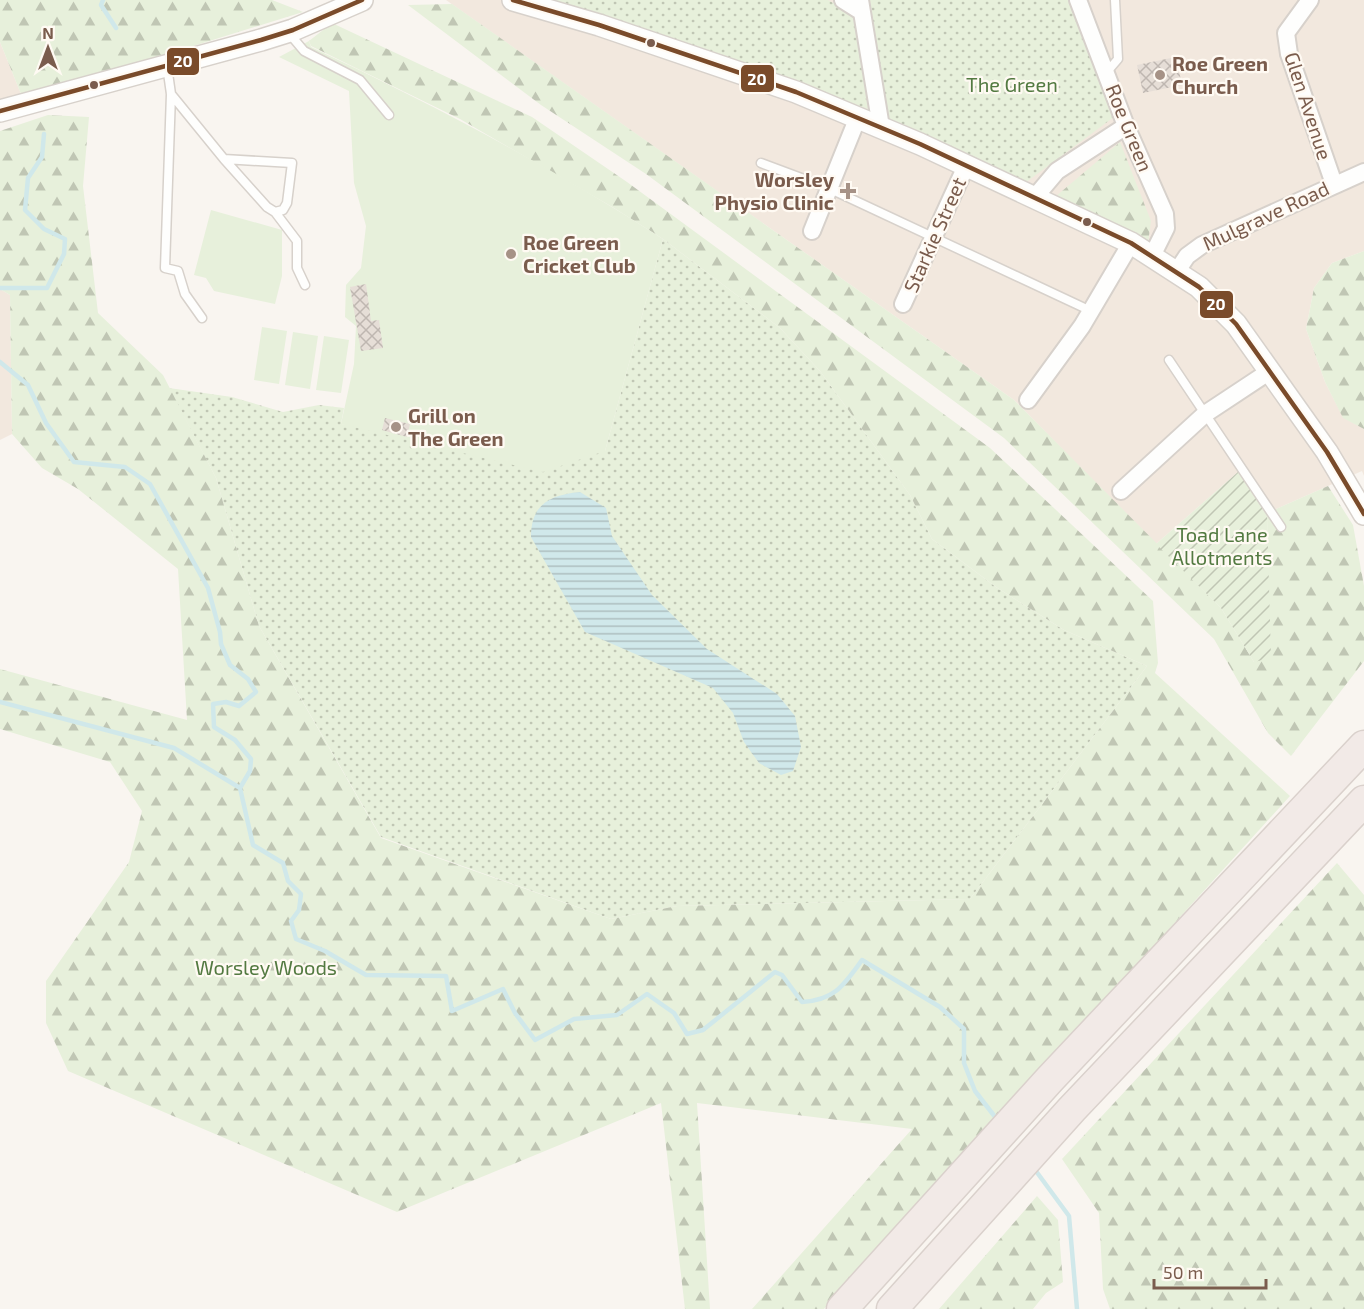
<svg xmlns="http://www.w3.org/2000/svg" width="1364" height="1309" font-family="'Exo 2',sans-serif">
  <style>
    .residential { fill: #f2e8de }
    .grass { fill: url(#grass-dots) }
    .forest { fill: url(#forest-firs) }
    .garden { fill: url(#garden-furrows) }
    .pitch { fill: #e7f0db }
    .water { fill: url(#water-rules) }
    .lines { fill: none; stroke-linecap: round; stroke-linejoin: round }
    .stream { stroke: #d0e8ea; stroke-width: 4.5 }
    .building { fill: url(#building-cross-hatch) }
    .service-casing { stroke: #d7d1cb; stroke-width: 11 }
    .minor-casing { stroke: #d7d1cb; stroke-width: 20 }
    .tertiary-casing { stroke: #d7d1cb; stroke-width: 24 }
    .motorway-casing { stroke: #dad1cc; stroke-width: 33 }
    .service { stroke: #fefefd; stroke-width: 8 }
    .minor { stroke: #fefefd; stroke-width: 16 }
    .tertiary { stroke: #fefefd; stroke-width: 21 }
    .motorway { stroke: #f2eae7; stroke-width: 30 }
    .bus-1-casing { stroke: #fffaf3; stroke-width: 9 }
    .bus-1 { stroke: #7a4b2a; stroke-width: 4.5 }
    .bus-dot { fill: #7a5c4d; stroke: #fffaf3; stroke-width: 2 }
    .poi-dot { fill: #a69286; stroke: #fffaf3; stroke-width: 2 }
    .labels { text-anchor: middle; stroke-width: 4.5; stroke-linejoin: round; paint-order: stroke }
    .poi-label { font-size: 20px; font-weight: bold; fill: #7a5c4d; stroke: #fffaf3; text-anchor: start }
    .park-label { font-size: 20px; fill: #537a41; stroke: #fffaf3 }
    .street-label { font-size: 20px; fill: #7a5c4d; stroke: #fffaf3 }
    .line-badge { stroke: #fffaf3; stroke-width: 2 }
    .badge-label { font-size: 16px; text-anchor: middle; font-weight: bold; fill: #fff }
  </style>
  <defs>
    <pattern id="grass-dots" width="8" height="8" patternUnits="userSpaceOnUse" patternTransform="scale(1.5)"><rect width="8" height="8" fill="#e7f0db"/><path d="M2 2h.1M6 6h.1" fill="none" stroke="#c0c6b4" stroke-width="1.8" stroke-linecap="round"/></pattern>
    <pattern id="forest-firs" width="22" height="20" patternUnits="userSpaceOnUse" patternTransform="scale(1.5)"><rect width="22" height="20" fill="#e7f0db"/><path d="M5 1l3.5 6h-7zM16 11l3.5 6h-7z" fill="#c0c6b4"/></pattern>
    <pattern id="garden-furrows" width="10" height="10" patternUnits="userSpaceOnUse" patternTransform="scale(1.5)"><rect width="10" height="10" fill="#e7f0db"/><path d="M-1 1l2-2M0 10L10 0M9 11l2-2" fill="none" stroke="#c0c6b4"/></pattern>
    <pattern id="water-rules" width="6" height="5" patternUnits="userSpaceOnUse" patternTransform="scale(1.5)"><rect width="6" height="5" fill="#d0e8ea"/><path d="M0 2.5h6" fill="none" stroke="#aebfc0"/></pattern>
    <pattern id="building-cross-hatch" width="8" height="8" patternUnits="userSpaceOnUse" patternTransform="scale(1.5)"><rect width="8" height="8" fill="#e6ded7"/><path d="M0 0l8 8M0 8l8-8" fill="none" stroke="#bfb7b1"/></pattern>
  </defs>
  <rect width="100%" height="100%" fill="#f9f5f0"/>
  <path class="residential" d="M446,0h918v251l-32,12 -18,25 -8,41 19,53 18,35 21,12v47l-2,-5 -95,42 -30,-40 -81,71 -142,-144z
    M0,42l23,57 -23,8z
    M0,289l10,6 2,139 -12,6z"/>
  <path class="grass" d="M548,0h280l26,15 14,94z
    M870,0h203l41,117 -89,66 -137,-60z
    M663,239l117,89 40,43 90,124 22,44 64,48 68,43 83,36 -177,233 -293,7 -66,13 -230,-82 -122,-211 -43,-148 -47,-90 63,9 51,15 36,-7 25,3 -3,16 264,27z"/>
  <path class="forest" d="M0,0h272l31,12 -280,87 -23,-57z
    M452,4l562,396 207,208 33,54 14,-89 -1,-60 61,-27 25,39 11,61v75l-73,95 -23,-23 -54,-94 -210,-201 -358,-264 -105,-69 -133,-100z
    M332,23l200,94 95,65 363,266 163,153 5,62 -3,10 135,123 -466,513h-72l160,-180 -215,-26 13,206h-25l-24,-206 -264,109 -329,-141 -22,-48v-42l83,-119 13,-51 -32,-49 -110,-33v-60l187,51 -9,-151 -100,-80 -36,-21 -30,-34 -2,-139 -10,-6v-158l48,-16 41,2 -6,69 15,127 65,62 53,103 43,148 122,212 230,81 66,-13 293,-7 177,-233 -83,-36 -68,-43 -64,-48 -22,-44 -90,-124 -40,-43 -117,-89 -49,-31 -154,-89 -149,-73 -2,-5z
    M1120,142l31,79 -3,22 -93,-46z
    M1364,251v178l-21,-11 -18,-36 -19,-53 8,-41 18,-25z
    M1337,863l27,32v414h-254l-7,-20 -4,-76 -37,-54z
    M1037,1196l21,24 5,62 -17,11 -13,16h-94z"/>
  <path class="garden" d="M1238,472l29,41 4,145 -17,4 -33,-54 -65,-64z"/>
  <path class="pitch" d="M309,41l2,6c121,57 239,119 352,192l-58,212 -62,21 -202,-48 13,-60 2,-38 -11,-9 1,-32 15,-17 5,-42 -12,-43 -5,-92 -70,-34z
    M211,210l71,20v46l-7,28 -61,-13 -8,-13 -12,-3z
    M262,327l25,4 -8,53 -25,-4z
    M293,332l25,4 -8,53 -25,-4z
    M324,336l25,4 -8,53 -25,-3z"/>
  <path class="water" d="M580,492l26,16 6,28 40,59 55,54 70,45 18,22 6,31 -8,24 -12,4 -22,-12 -15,-21 -11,-29 -20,-25 -128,-56 -54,-95c0,-33 19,-42 49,-45z"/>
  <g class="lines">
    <path class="stream" d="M103,0l-2,5 15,23
      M0,288h47l17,-34 1,-15 -21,-10 -19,-19 3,-32 14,-21 2,-23
      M0,362l28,23 18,38 28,39 51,5 25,17 58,104 12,44 1,12 9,21 18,14 8,13 -17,14 -13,-4 -13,2 1,23 21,13 16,19 -1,12 -10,17 13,57 30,18 5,18 13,13 -2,16 -8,11 5,18 29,12 41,24 80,1 6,35 51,-22 12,24 20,27 39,-21 43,-4 30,-21 27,19 13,21 16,-4 72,-58 7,3 20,27c33,-2 42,-17 60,-42l78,47 24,22v34l11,28 24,31
      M0,702l174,46 66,40
      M1033,1167l36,49 8,93"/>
  </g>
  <path class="building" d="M1176,57l6,28 -39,8 -6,-28z
    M366,284l5,37 8,-1 4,28 -22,3 -11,-64z
    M385,418l25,6 -3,13 -25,-7z"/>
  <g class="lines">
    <g class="service-casing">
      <path id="service" d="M288,32l16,19 56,29 29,35
        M167,66l4,28 -6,174 13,3 7,23 17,24
        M1106,73l12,-14 -3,-59
        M171,94l53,65 68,4 -5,40 -4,7 -8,2 -8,-5 -43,-48
        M761,163l67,25 263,123
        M275,212l22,29v27l8,17
        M1169,360l112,167"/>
    </g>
    <g class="minor-casing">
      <path id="minor" d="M843,0l19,12
        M860,0l21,127
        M1078,0l48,126 39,88 1,14 -14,28
        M1310,0l-24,33 3,21 45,130
        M1035,197l22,-26 69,-45
        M812,231l46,-114
        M1177,271l10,-15 15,-11 162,-73
        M903,304l63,-138
        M1028,400l54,-74 49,-83
        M1121,491l84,-77 65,-43"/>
    </g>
    <g class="tertiary-casing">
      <path id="tertiary" d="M513,0l86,25 197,67 124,52 211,99 68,44 37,37 91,128 37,62
        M0,111l261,-71 32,-10 69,-30"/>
    </g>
    <g class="motorway-casing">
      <path id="motorway" d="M842,1309l208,-230 314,-333
        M892,1309l180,-200 292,-308"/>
    </g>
    <use href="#service" class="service"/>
    <use href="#minor" class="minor"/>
    <use href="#tertiary" class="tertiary"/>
    <use href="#motorway" class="motorway"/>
    <g class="bus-1-casing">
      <path id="bus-1" d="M513,0l86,25 197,67 124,52 211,99 68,44 37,37 91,128 37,62
        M0,111l261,-71 32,-10 69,-30"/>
    </g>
    <use href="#bus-1" class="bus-1"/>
  </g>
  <g class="bus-dot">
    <circle cx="651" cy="43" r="5"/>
    <circle cx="94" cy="85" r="5"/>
    <circle cx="1087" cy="222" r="5"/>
  </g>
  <g class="poi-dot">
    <circle cx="1160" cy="75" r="6"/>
    <path d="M845 182h6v6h6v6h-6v6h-6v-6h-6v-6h6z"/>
    <circle cx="511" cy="254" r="6"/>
    <circle cx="396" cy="427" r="6"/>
  </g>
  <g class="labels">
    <g class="poi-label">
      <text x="1172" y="71">Roe Green<tspan x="1172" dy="23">Church</tspan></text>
      <text x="834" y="187" text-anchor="end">Worsley<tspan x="834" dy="23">Physio Clinic</tspan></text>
      <text x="523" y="250">Roe Green<tspan x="523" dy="23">Cricket Club</tspan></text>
      <text x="408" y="423">Grill on<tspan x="408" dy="23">The Green</tspan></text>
    </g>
    <g class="park-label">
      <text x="1012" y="92">The Green</text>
      <text x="1222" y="542">Toad Lane<tspan x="1222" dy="23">Allotments</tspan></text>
      <text x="266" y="975">Worsley Woods</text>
    </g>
    <g class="street-label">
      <text transform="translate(1308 106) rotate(72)" y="7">Glen Avenue</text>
      <text transform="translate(1129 128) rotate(68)" y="7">Roe Green</text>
      <text transform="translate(1266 216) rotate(-25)" y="7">Mulgrave Road</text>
      <text transform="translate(935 235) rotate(-66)" y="7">Starkie Street</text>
    </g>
  </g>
  <g class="line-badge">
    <rect x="166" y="47" width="34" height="29" rx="6" fill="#7a4b2a"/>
    <rect x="740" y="64" width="35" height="29" rx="6" fill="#7a4b2a"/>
    <rect x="1199" y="290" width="35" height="29" rx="6" fill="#7a4b2a"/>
  </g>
  <g class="badge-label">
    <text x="183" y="67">20</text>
    <text x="757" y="85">20</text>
    <text x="1216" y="310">20</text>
  </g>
  <g transform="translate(48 48)" stroke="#fffaf3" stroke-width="4.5" paint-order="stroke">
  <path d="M0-4.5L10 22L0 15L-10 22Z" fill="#7a5c4d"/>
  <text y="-9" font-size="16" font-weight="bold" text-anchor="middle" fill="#7a5c4d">N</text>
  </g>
  <path d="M1154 1279v9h112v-9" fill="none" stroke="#7a5c4d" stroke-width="3"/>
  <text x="1163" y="1279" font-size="18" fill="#7a5c4d" stroke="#fffaf3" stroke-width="4.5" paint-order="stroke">50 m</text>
</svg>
